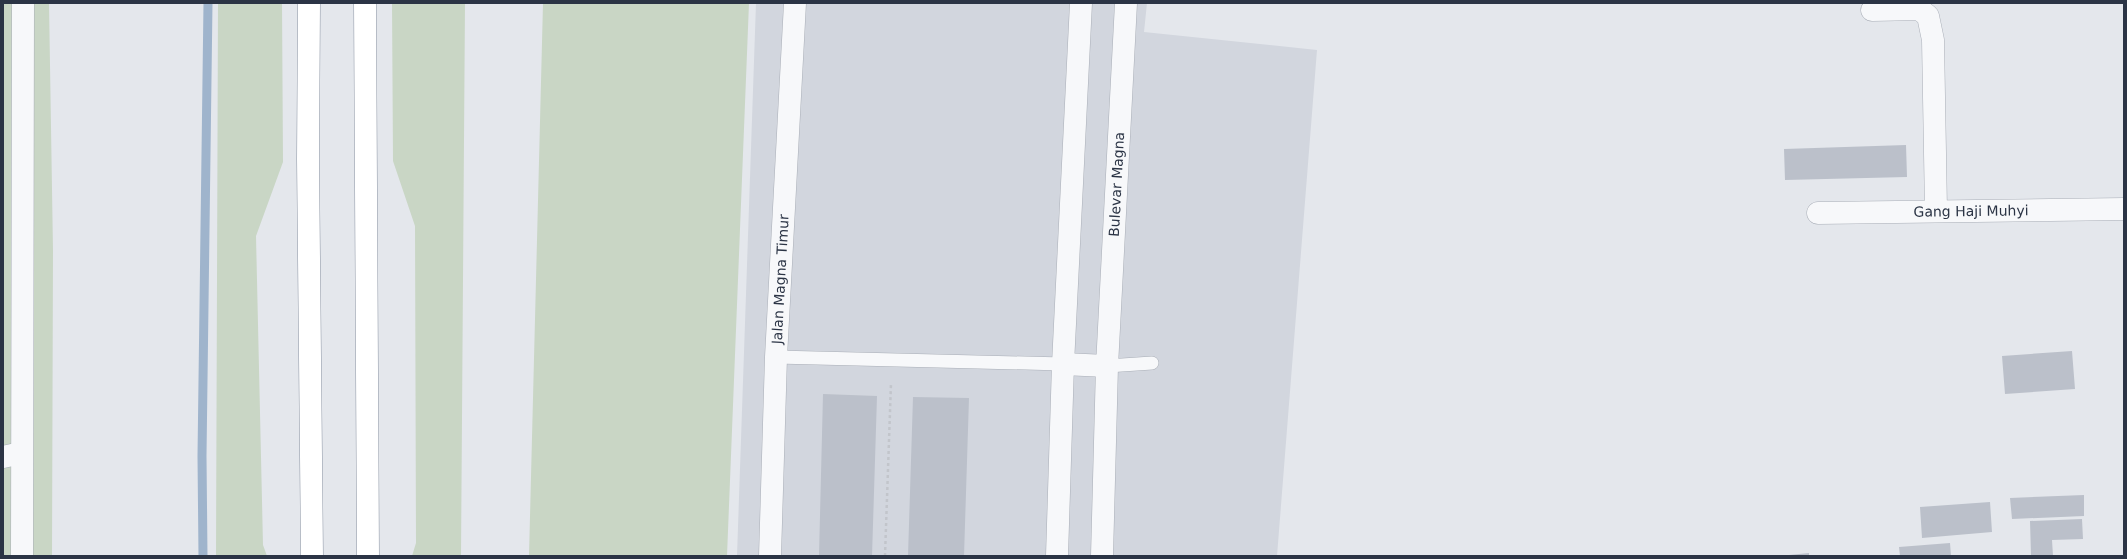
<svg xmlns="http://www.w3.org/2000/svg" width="2127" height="559" font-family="'DejaVu Sans',sans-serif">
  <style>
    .built { fill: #d2d6de }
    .green { fill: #c9d6c5 }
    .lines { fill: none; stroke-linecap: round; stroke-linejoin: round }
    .stream { stroke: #9fb4cc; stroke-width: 9 }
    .building { fill: #bbc0ca }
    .service-casing { stroke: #a9aeb7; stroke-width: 14 }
    .minor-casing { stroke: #a9aeb7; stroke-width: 23 }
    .motorway-casing { stroke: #8b94a3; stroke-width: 23 }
    .path { stroke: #c2c5cb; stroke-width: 2.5; stroke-dasharray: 3 3; stroke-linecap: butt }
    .service { stroke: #f7f8fa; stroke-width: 13 }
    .minor { stroke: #f7f8fa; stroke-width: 22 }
    .motorway { stroke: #fff; stroke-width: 22 }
    .labels { text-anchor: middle; stroke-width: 4; stroke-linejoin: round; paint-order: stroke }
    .street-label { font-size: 14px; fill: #2b3445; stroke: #f4f6f9 }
  </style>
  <rect width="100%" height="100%" fill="#e4e7ec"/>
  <path class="built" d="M756,3h391l-3,29 173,18 -40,506h-540z"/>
  <path class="green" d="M3,3h46l4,248 -1,305h-49z
    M218,3h64l1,159 -27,74 7,309 4,11h-51z
    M392,3h73l-4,553h-49l4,-13 -1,-317 -22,-65z
    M543,3h206l-22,553h-198z"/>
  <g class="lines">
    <path class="stream" d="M203,556l-1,-100 6,-453"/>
  </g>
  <path class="building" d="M1906,145l1,32 -122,3 -1,-31z
    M2072,351l3,38 -70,5 -3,-38z
    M823,394l54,2 -5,160h-53z
    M913,397l56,1 -5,158h-56z
    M2084,495v21l-72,3 -2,-21z
    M1990,502l2,30 -70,6 -2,-31z
    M2082,519l1,20 -31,1 1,16h-22l-1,-35z
    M1950,543l1,13h-51l-1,-9z
    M1809,553v3h-20v-1z"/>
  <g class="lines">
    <g class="service-casing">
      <path id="service" d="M776,357l287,7
        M1107,366l45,-3"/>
    </g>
    <g class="minor-casing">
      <g id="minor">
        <path d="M1872,10l47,-1 9,7 5,24 3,170"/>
        <path id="s1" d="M1818,213l306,-4"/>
        <path d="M1063,364l44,2"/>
        <path d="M3,457l18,-4"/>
        <path d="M22,556l1,-553"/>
        <path id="s2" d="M770,556l6,-199 19,-354"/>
        <path d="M1057,556l6,-192 18,-361"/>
        <path id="s3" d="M1102,556l5,-190 19,-363"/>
      </g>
    </g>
    <g class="motorway-casing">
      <path id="motorway" d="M309,3l-1,156 4,397
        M365,3l3,553"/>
    </g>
    <path class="path" d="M885,556l6,-173"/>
    <use href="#service" class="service"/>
    <use href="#minor" class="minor"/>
    <use href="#motorway" class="motorway"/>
  </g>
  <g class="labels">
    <g class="street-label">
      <text dy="5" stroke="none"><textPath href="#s3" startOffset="372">Bulevar Magna</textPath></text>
      <text dy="5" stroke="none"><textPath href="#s1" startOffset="153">Gang Haji Muhyi</textPath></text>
      <text dy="5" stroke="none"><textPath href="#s2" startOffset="277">Jalan Magna Timur</textPath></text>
    </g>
  </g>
  <rect width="2127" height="559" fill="none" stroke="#2b3445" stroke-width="8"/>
</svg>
